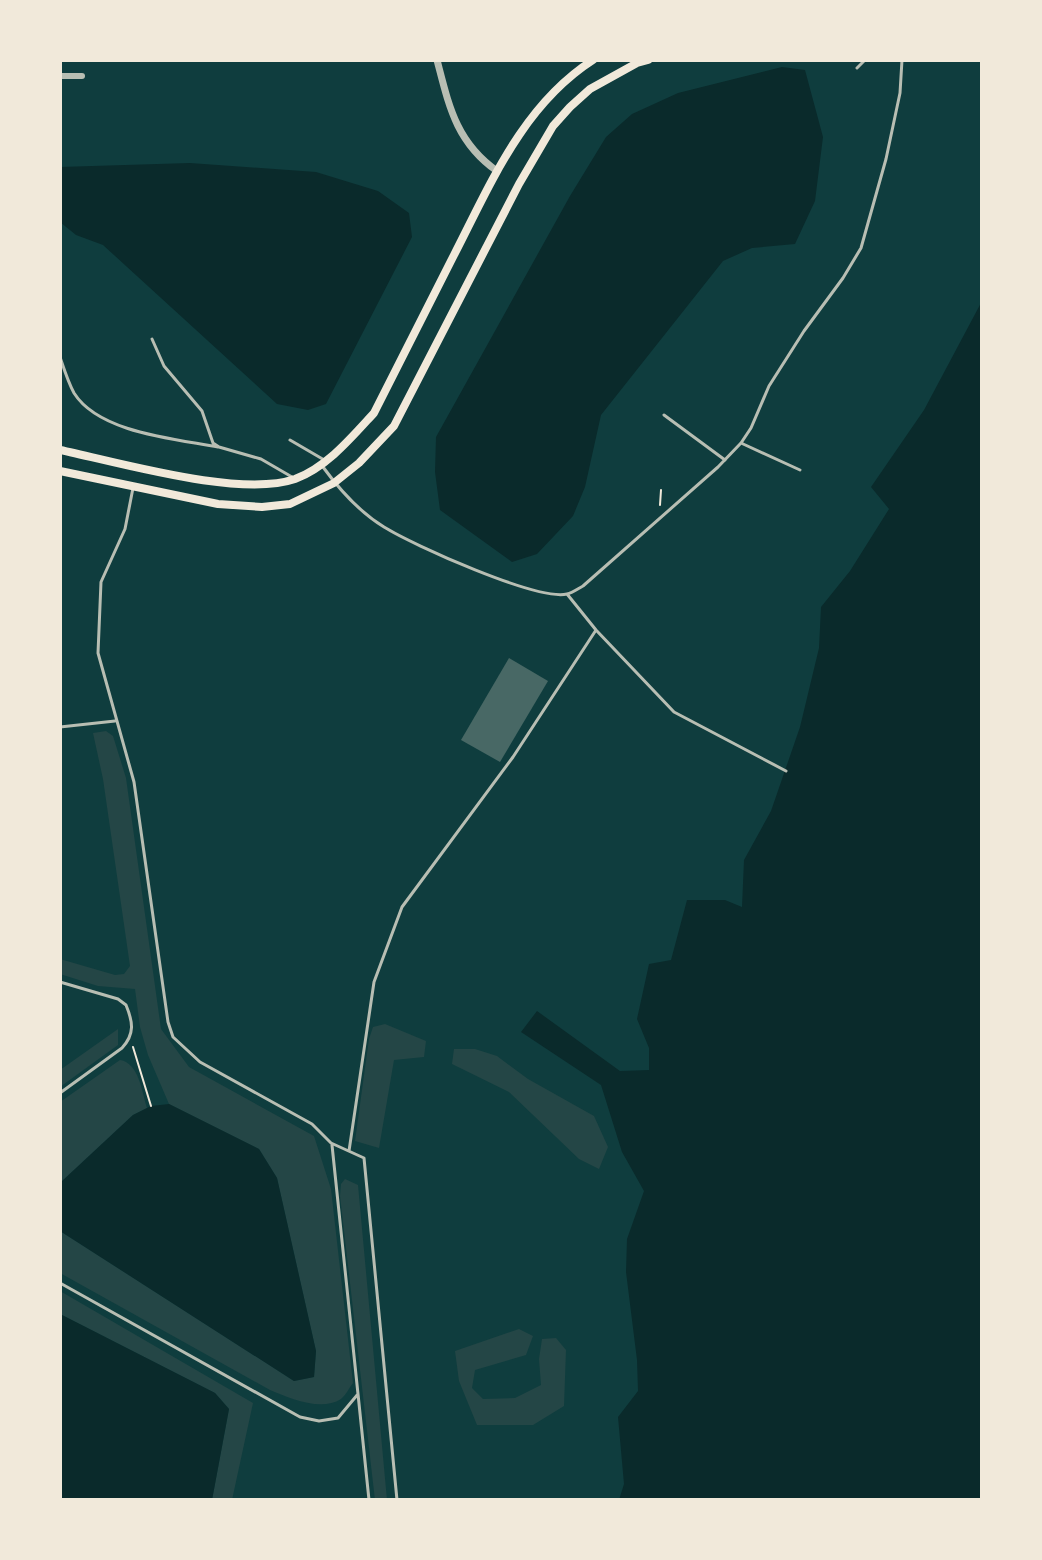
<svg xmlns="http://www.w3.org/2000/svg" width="1042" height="1560" font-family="'Archivo Narrow',sans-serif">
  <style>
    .green { fill: #244646 }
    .water { fill: #0a2a2b }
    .building { fill: #486865 }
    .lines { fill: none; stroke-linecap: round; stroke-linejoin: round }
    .path { stroke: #f1e9da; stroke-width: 2 }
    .service { stroke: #b8beb3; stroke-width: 3 }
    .minor { stroke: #b8beb3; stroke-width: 6 }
    .tertiary { stroke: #b8beb3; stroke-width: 7 }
    .secondary { stroke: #f1e9da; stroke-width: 8 }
  </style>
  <rect width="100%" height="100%" fill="#0f3d3e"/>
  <path class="green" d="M106,731l7,5 13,42 35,251 28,38 125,69 17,53 22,194c-4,5 -7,12 -12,16 -20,13 -52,-1 -71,-9l-210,-117v-42l234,150 20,-4 2,-26 -39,-173 -18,-29 -90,-45 -21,-49 -8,-28 -5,-38 -37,-3 -38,-12v-15l55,16 9,-1 6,-8 -27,-187 -10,-46z
    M385,1024l41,17 -2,16 -30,3 -15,88 -24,-7 14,-102 4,-12z
    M118,1029v16l-58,42v-17z
    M454,1049h21l22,7 31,23 66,37 14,31 -9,22 -20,-10 -70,-67 -57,-28z
    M120,1060c19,3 22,32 27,48l-14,7 -73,68v-81z
    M345,1179l13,6 29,315h-12l-35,-304 1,-12z
    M60,1291l193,112 -21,97h-20l17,-91 -14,-16 -155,-79z
    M519,1329l14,7 -7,19 -51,15 -3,18 11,11 32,-1 26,-13 -2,-26 3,-20 14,-1 10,12 -2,56 -31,19h-56l-18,-44 -4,-30z"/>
  <path class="water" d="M782,67l23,3 18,67 -8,64 -20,43 -43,4 -29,13 -122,154 -16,72 -12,29 -36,38 -25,8 -72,-52 -5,-38 1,-35 134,-241 36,-59 26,-23 46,-21z
    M190,163l126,9 62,19 31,22 3,24 -86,167 -18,6 -31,-6 -174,-159 -27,-10 -16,-13v-55z
    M982,301v1199h-363l5,-16 -6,-67 20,-26 -1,-31 -11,-88 1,-33 17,-48 -22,-39 -21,-67 -80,-53 16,-21 83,60 29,-1v-22l-12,-29 12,-55 22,-4 16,-60h38l17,7 2,-47 27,-49 29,-84 19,-79 2,-41 29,-36 39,-62 -18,-22 53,-77z
    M169,1104l90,45 18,29 39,173 -2,26 -20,4 -234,-150v-48l73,-68 18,-9z
    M60,1314l155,79 14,16 -17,91h-152z"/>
  <path class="building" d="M509,658l39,23 -48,81 -39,-22z"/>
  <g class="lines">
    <path class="path" d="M660,505l1,-15
      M133,1047l18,59"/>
    <path class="service" d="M857,68l8,-8
      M152,339l12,27 38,45 11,32 6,4 42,12 31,18
      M60,357c4,12 8,25 14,36 25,40 102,46 144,54
      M664,415l61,45
      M290,440l36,21
      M741,443l59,27
      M323,467c16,22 38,46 61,60 29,18 153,74 183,67 5,-1 12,-6 16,-8l135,-119 23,-24 10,-15 18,-42 35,-55 39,-53 18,-30 25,-89 14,-66 2,-33
      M133,488l-8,41 -24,53 -3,71 36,129 34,240 5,15 27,25 112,62 19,19 33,15 33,342
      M567,594l29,36 78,82 112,59
      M60,727l55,-6
      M60,982l58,17 8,6c7,17 9,29 -4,43l-62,45
      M349,1151l25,-169 28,-75 111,-150 83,-127
      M60,1283l240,134 19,4 19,-3 20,-24 -26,-249
      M358,1394l11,106"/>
    <path class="minor" d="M60,76h22"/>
    <path class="tertiary" d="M437,60c12,46 19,82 60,111"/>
    <path class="secondary" d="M60,450c58,12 180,48 235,29 32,-12 56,-41 79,-66 26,-52 53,-105 80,-158 37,-72 69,-150 139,-195
      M60,471l158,33 44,3 28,-3 44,-21 25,-20 35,-37 125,-242 34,-58 17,-19 20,-18 47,-26 11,-3"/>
  </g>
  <rect width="1042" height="1560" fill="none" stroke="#f1e9da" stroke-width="124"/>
</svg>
